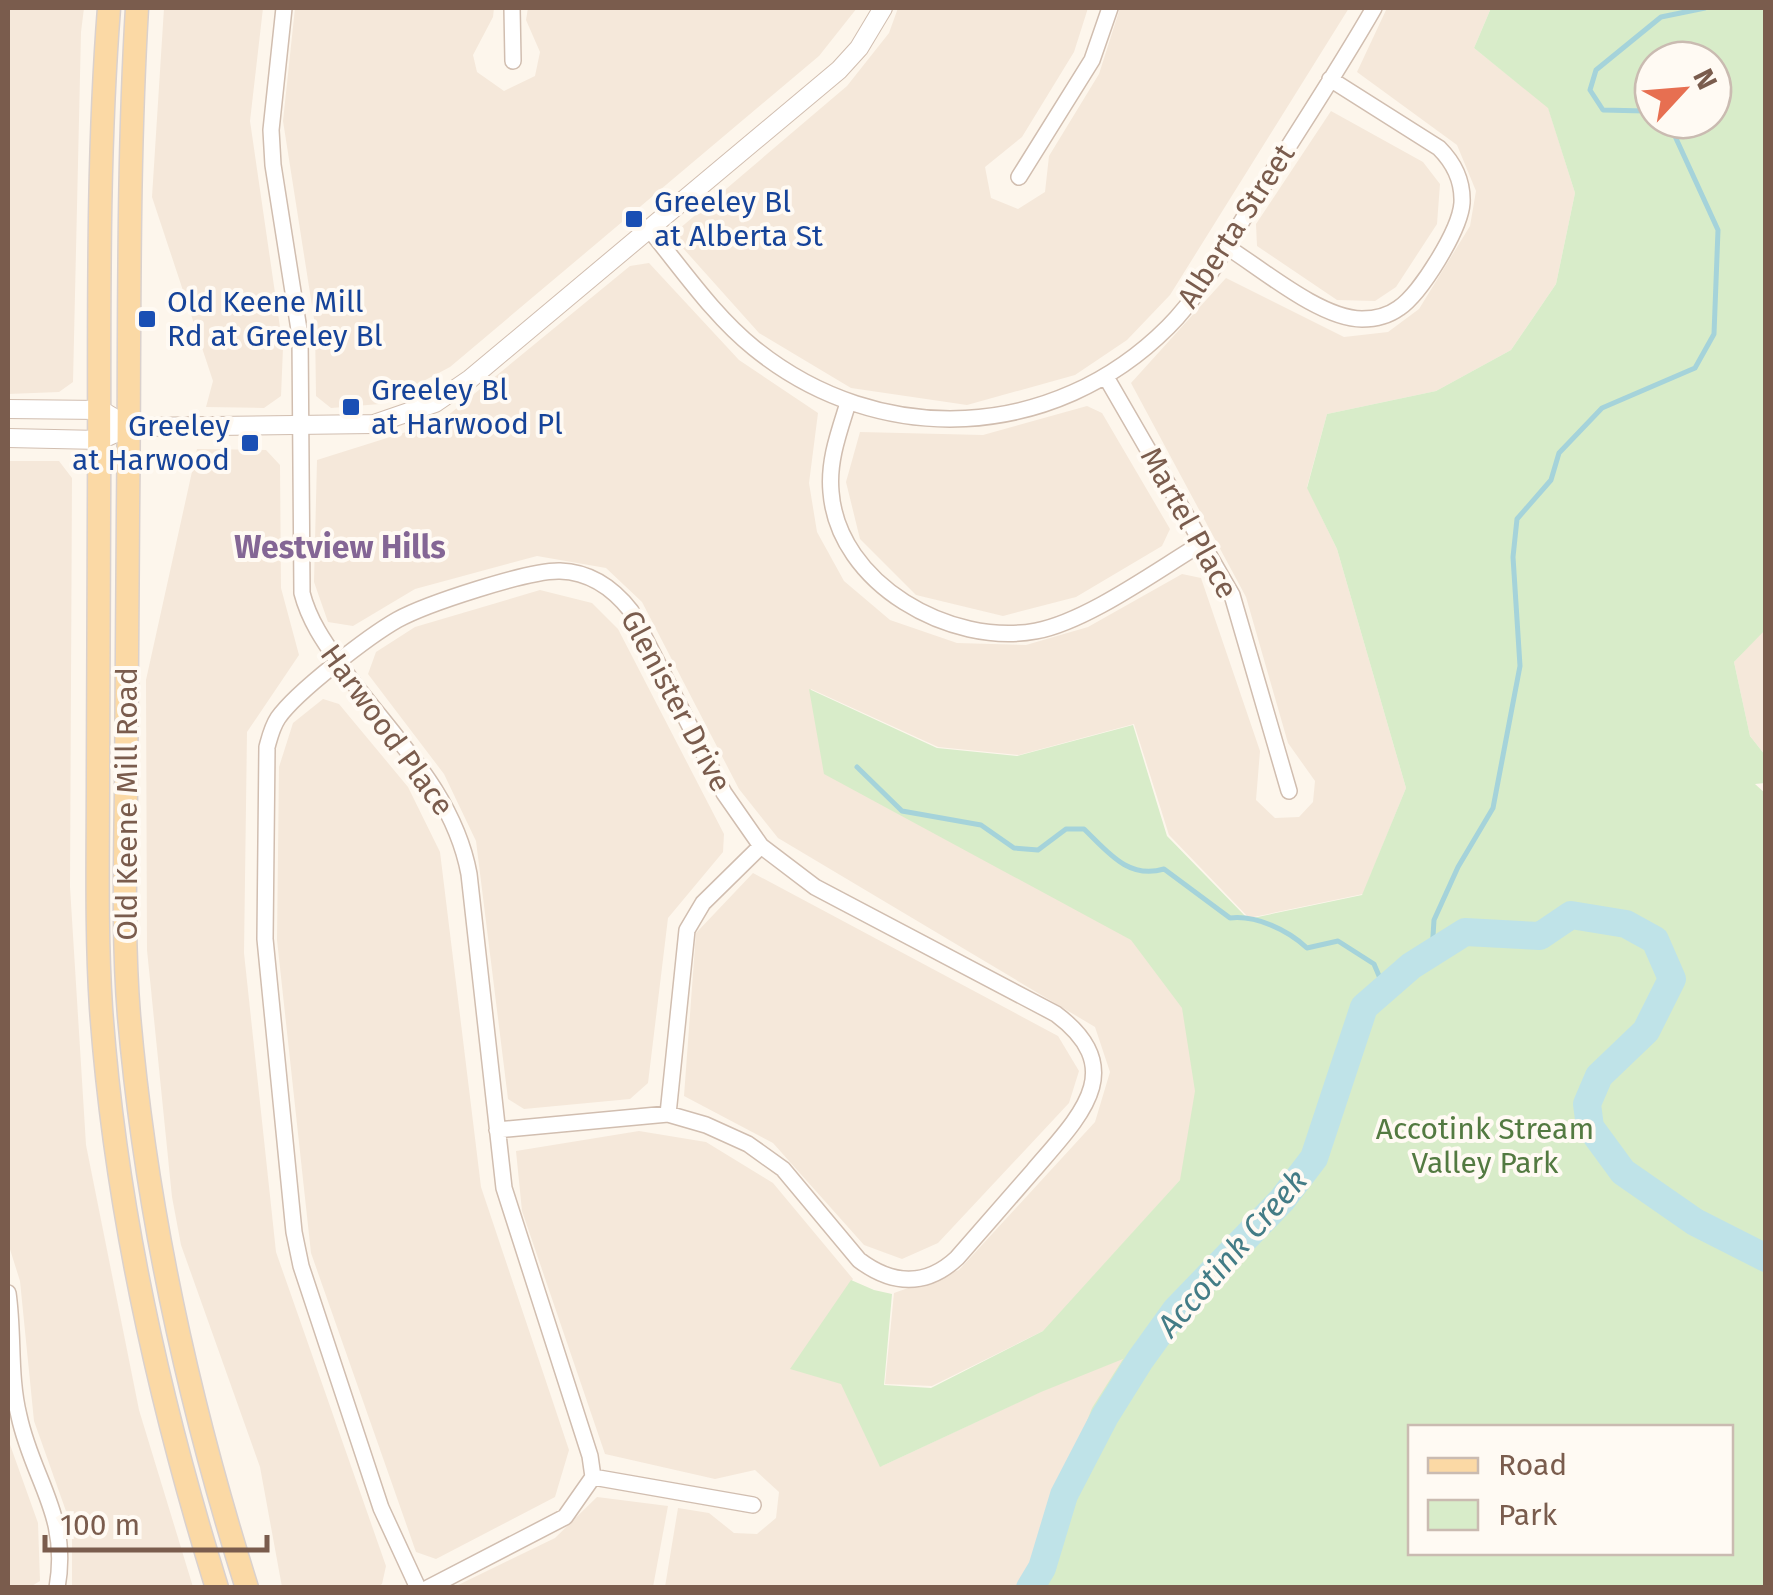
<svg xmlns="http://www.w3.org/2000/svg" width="1773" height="1595" font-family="'Fira Sans',sans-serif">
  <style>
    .residential { fill: #f5e8da }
    .green { fill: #d8ecc9; fill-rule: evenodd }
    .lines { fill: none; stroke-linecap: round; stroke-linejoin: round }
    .stream { stroke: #a5d3da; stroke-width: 5 }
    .river { stroke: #bfe3e8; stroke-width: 28 }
    .minor-casing { stroke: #d1beb0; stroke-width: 18 }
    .tertiary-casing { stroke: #d1beb0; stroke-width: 20 }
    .primary-casing { stroke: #dad1cd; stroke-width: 25 }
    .minor { stroke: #fff; stroke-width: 15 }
    .tertiary { stroke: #fff; stroke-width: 18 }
    .primary { stroke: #fbd9a5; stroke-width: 22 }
    .transit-dot { fill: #1a4fb4; stroke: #fffaf3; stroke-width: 4 }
    .labels { text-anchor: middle; stroke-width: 8; stroke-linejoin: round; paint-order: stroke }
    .transit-label { font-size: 30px; fill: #164399; stroke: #fffaf3; text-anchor: start }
    .street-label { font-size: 30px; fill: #7a5c4d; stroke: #fffaf3 }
    .park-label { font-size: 30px; fill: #537a41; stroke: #fffaf3 }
    .neighbourhood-label { font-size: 32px; font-weight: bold; fill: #846695; stroke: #fffaf3 }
    .water-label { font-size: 32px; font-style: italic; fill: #437c86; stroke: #fffaf3 }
  </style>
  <rect width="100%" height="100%" fill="#fdf6ec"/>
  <path class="residential" d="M8,8h76l-3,24 -8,350 -14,10 -51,2z
    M164,8h99l-13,113 33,227 -2,48 -17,12 -58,-1 7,-26 -61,-184z
    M295,8h199l-1,9 -20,38 4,17 27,19 31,-15 5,-24 -14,-32 2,-12h329l-38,48 -369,311 -70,37 -49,4 -15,-12 -1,-71 -32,-204z
    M898,8h190l-14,44 -52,85 -37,30 6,31 27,11 27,-17 4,-36 50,-82 21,-66h229l-179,287 -43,45 -52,35 -108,30 -116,-17 -92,-55 -77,-86 -3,-18 168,-143 42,-53z
    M1387,8h104l-17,40 74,59 27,86 -19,91 -45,66 -75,41 -109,23 -20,73 30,62 69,239 -43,106 -114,24 -80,-83 -35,-111 -115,31 -81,-8 -127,-58 6,39 316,211 51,68 12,83 -14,88 -137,152 -113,56 -47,-2 9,-91 65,-23 136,-148 15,-50 -15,-45 -317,-189 -39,-49 -97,-187 -36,-34 -69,-12 -122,33 -62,37 -25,-4 -14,-40 3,-122 124,-39 189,-155 19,-3 90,97 79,53 -9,70 8,49 27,49 46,39 67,23 69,2 62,-18 94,-53 19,4 59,173 -4,49 19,18 24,-1 14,-15 2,-21 -27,-38 -42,-146 -115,-214 95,-105 118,59 44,-5 31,-23 51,-83 6,-35 -19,-46 -100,-73z
    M1331,111l92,51 17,22 -3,40 -41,63 -21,14 -38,-1 -80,-54 -1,-22z
    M1087,406l15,7 68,116 -8,17 -86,51 -73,19 -87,-21 -56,-56 -14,-57 14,-50 123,3z
    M197,449l69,1 14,15 1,123 18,67 -52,77 -3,221 32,299 110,314 -4,18 -5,3h-95l-22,-120 -79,-222 -9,-48 -25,-247 -1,-270z
    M8,461h51l13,17 -2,409 16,258 53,265 54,177h-121v-59l-38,-107 -14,-140 -12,-38z
    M540,590l52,13 26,26 106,205 -1,18 -55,66 -20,165 -18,16 -106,10 -16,-10 -32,-258 -32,-67 -76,-100 8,-22 39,-25z
    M1765,629v126l-15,-19 -16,-74z
    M323,699l16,5 69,83 32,65 41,335 88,263 -14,47 -119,62 -20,-7 -105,-299 -34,-313 2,-173 14,-44z
    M753,873l305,163 21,35 -10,32 -131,140 -36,16 -38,-14 -91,-102 -89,-47 12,-163z
    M639,1131l67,11 67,41 80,96 -61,89 50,14 40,84 160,-75 84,-34 -32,50 -69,180h-360l13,-79 31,5 25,20 23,1 19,-16 3,-26 -24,-22 -40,9 -110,-25 -83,-243 -6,-60z
    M8,1439l30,84 2,58 -10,6h-22z
    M597,1497l71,9 -15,81 -201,1 103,-50z"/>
  <path class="green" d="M1491,8h274l1,621 -32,33 16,74 15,19v28l-10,1 11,10 -1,793h-742l69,-179 31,-49 -82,33 -161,75 -39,-83 -51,-15 61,-89 23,10 18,4 -8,91 47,3 112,-57 137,-151 15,-89 -13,-83 -51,-68 -307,-166 -15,-85 128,59 80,8 116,-31 34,111 81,83 114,-24 44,-107 -69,-239 -30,-61 20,-74 109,-23 75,-41 45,-66 19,-91 -27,-85 -74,-60zM1653,60h60v60h-60zM1410,1428h320v124h-320z"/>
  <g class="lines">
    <path class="stream" d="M1653,118l-8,-7 -42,-1 -13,-20 6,-20 65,-53 44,-9
      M857,767l45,44 79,14 33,23 24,2 28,-21h18c23,22 44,51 80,40l66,49c26,-3 58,12 77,30l31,-7 36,23 11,26
      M1432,952l2,-32 24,-53 35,-59 27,-142 -7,-109 4,-38 34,-39 8,-27 43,-45 93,-40 19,-34 4,-104 -44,-96 -18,-14"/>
    <path class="river" d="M1030,1588l12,-20 22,-73 41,-79 35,-56 36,-50 106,-110 32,-42 50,-151 47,-41 54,-34 75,4 31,-21 55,9 29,16 17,39 -26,52 -47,45 -12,28 3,23 33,45 72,50 71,36"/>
    <g class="minor-casing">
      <path id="minor" d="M284,8l-13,122 2,35 27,171 2,257c8,31 26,54 44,80 47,64 108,120 123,201l35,314 86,268 3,21 -28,40 -137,71
        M512,8l1,53
        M1019,177l73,-117 18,-52
        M649,229c33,40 65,87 105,119 126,102 300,93 414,-21 34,-34 57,-79 82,-119 41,-67 85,-132 124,-200
        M1227,247c35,22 94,72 135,72 13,0 26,-3 37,-11 22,-15 61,-78 63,-105 1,-22 -8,-40 -23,-55l-109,-69
        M1106,377l126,218 57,196
        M848,403c-9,29 -20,58 -17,89 7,92 120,155 205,139 52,-10 121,-61 168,-89
        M668,1114l19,-184 16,-27 58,-57
        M8,1293c6,41 1,83 11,123 14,65 51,99 38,172
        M593,1477l160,28
        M418,1588l-37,-80 -80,-242 -7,-34 -29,-293 2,-192c3,-11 5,-20 11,-29 18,-26 91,-82 119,-98 29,-16 132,-50 163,-49 30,1 53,17 71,40l93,182 37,53 54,41 241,127c75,56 22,104 -23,157 -25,29 -51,58 -76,87 -31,29 -65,27 -98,2l-76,-91 -35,-25 -42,-19 -38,-11 -171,16"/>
    </g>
    <g class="tertiary-casing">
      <path id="tertiary" d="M8,409l93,1 28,17
        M8,438l92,2 29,-13 245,-3 61,-21 35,-24 369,-309 20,-22 24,-40"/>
    </g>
    <g class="primary-casing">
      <path id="primary" d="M109,8c-13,167 -9,336 -10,504 0,88 0,176 -1,264 0,77 -2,155 3,232 14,198 57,390 116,580
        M137,8c-10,168 -7,336 -9,504 -1,93 -1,187 -2,280 -1,75 -3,150 3,224 17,196 59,385 118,572"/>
    </g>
    <use href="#minor" class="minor"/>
    <use href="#tertiary" class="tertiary"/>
    <use href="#primary" class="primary"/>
  </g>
  <g class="transit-dot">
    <rect x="624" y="209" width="20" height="20" rx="5"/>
    <rect x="137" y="309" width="20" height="20" rx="5"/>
    <rect x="341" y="397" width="20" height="20" rx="5"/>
    <rect x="240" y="433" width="20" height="20" rx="5"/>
  </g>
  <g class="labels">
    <g class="transit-label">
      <text x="654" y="212">Greeley Bl<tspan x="654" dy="34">at Alberta St</tspan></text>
      <text x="167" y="312">Old Keene Mill<tspan x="167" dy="34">Rd at Greeley Bl</tspan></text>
      <text x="371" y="400">Greeley Bl<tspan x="371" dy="34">at Harwood Pl</tspan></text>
      <text x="230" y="436" text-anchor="end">Greeley<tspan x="230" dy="34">at Harwood</tspan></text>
    </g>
    <g class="street-label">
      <text transform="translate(1236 226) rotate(-57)" y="10">Alberta Street</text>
      <text transform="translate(1189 523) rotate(61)" y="10">Martel Place</text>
      <text transform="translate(676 701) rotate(62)" y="10">Glenister Drive</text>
      <text transform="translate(387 730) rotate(54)" y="10">Harwood Place</text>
      <text transform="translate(127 804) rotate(-90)" y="10">Old Keene Mill Road</text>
    </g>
    <g class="park-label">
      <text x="1485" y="1139">Accotink Stream<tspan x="1485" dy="34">Valley Park</tspan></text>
    </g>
    <g class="neighbourhood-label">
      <text x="340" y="558">Westview Hills</text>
    </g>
    <g class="water-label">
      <text transform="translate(1232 1253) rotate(-49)" y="11">Accotink Creek</text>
    </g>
  </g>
  <rect width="1773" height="1595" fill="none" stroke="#7a5c4d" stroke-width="20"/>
  <rect x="1408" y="1425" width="325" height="130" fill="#fffaf3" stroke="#cabbb1" stroke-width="2.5"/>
  <rect x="1428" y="1458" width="50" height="15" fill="#fbd9a5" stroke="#cabbb1" stroke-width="2.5"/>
  <text x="1498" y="1475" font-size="30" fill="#7a5c4d">Road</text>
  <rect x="1428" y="1500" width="50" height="30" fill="#d8ecc9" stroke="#cabbb1" stroke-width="2.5"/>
  <text x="1498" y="1525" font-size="30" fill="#7a5c4d">Park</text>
  <g transform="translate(1683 90) rotate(64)"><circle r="48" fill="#fffaf3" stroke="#cabbb1" stroke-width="2.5"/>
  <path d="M0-8L18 38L0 25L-18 38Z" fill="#e76f51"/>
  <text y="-15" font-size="28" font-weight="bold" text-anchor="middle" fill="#7a5c4d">N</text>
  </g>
  <path d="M45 1535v15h222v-15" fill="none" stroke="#7a5c4d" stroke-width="5"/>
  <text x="60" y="1535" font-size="30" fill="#7a5c4d" stroke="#fffaf3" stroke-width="8" paint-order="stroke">100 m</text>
</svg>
